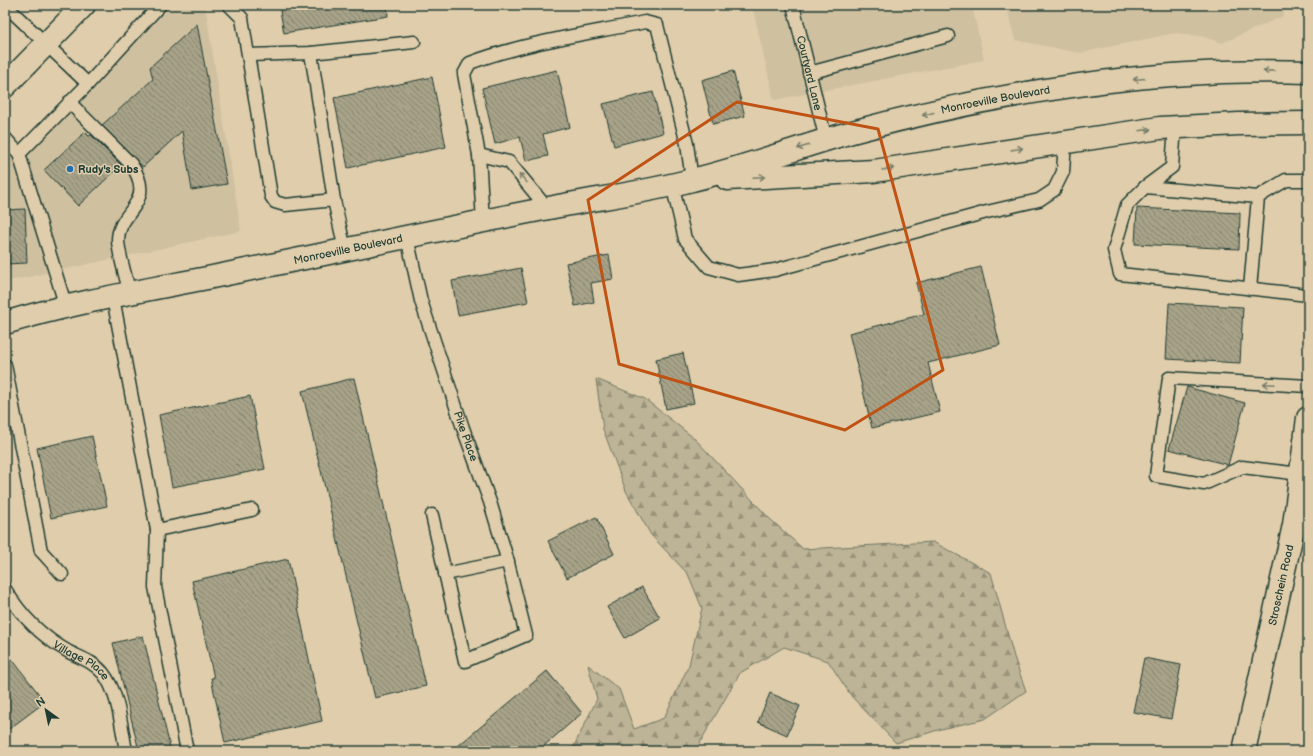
<svg xmlns="http://www.w3.org/2000/svg" width="1313" height="756" font-family="'Balsamiq Sans',sans-serif">
  <style>
    .built { fill: #cfc0a0 }
    .forest { fill: url(#forest-firs); stroke: #6e7865 }
    .building { fill: url(#building-back-hatch); stroke: #1f3d34 }
    .lines { fill: none; stroke-linecap: round; stroke-linejoin: round }
    .lane-casing { stroke: #1f3d34; stroke-width: 15 }
    .secondary-casing { stroke: #1f3d34; stroke-width: 25 }
    .highway-casing { stroke: #1f3d34; stroke-width: 25 }
    .lane { stroke: #e0cdab; stroke-width: 12 }
    .secondary { stroke: #e0cdab; stroke-width: 22 }
    .highway { stroke: #e0cdab; stroke-width: 22 }
    .oneway { stroke: #767e6a }
    .marked { fill: none; stroke: #c05314; stroke-width: 3; stroke-linejoin: round }
    .poi-dot { fill: #1f6fb2; stroke: #e0cdab; stroke-width: 1.5 }
    .labels { text-anchor: middle; stroke-width: 3; stroke-linejoin: round; paint-order: stroke }
    .street-label { font-size: 11px; fill: #1f3d34; stroke: #e0cdab }
    .poi-label { font-size: 11px; font-weight: bold; fill: #1f3d34; stroke: #e0cdab; text-anchor: start }
  </style>
  <defs>
    <pattern id="forest-firs" width="22" height="20" patternUnits="userSpaceOnUse"><rect width="22" height="20" fill="#bdb396"/><path d="M5 1l3.5 6h-7zM16 11l3.5 6h-7z" fill="#99937b"/></pattern>
    <pattern id="building-back-hatch" width="6" height="6" patternUnits="userSpaceOnUse"><rect width="6" height="6" fill="#a7a288"/><path d="M-1 5l2 2M0 0l6 6M5-1l2 2" fill="none" stroke="#878570"/></pattern>
  </defs>
  <rect width="100%" height="100%" fill="#e0cdab"/>
  <filter id="ink" filterUnits="userSpaceOnUse"><feTurbulence type="fractalNoise" baseFrequency=".025" numOctaves="2"/><feDisplacementMap in="SourceGraphic" scale="8" xChannelSelector="R" yChannelSelector="G"/><feConvolveMatrix kernelMatrix="1 2 1 2 8 2 1 2 1" color-interpolation-filters="sRGB"/></filter>
  <g filter="url(#ink)">
    <path class="built" d="M150,5h55l36,226 -236,51v-119z
      M752,5h220l12,55 -210,40z
      M1006,5h280l-3,11 -61,27 -21,-7 -26,-3 -95,20 -65,-13z"/>
    <path class="forest" d="M596,379l49,20 50,40 74,79 34,31 130,-7 58,31 23,84 12,34 -41,28 -44,10 -45,14 -44,-46 -24,-36 -44,-14 -44,26 -45,78h-127l6,-5 23,-47 -9,-34 31,24 15,40 30,-11 25,-53 13,-57 -14,-34 -37,-39 -25,-44 -23,-62z"/>
    <path class="building" d="M279,5h108l1,11 -104,17z
      M197,24l30,160 -35,6 -10,-59 -39,36 -41,-42 51,-46 -3,-12z
      M557,70l13,57 -27,7 5,22 -22,5 -6,-24 -25,7 -13,-56z
      M733,71l12,45 -32,8 -11,-44z
      M432,77l14,70 -98,21 -14,-70z
      M653,92l10,41 -49,13 -11,-42z
      M85,132l4,4 2,-1 30,30 -43,41 -34,-36z
      M1137,208l103,5 -1,36 -104,-5z
      M25,209l2,54 -22,1v-54z
      M609,255l4,24 -22,4 3,19 -19,4 -9,-43z
      M981,267l19,78 -72,18 12,49 -68,16 -23,-95 75,-19 -8,-31z
      M521,268l7,34 -70,13 -6,-34z
      M1169,303l74,4 -3,56 -74,-4z
      M683,353l11,50 -28,6 -10,-50z
      M354,378l72,308 -51,12 -73,-307z
      M1187,387l58,16 -17,62 -59,-16z
      M250,396l15,73 -93,18 -13,-72z
      M92,436l15,70 -56,12 -14,-70z
      M596,517l18,37 -47,24 -19,-37z
      M288,559l34,162 -97,22 -14,-65h3l-22,-97z
      M642,587l18,31 -35,20 -18,-31z
      M143,636l28,115h-32l-26,-108z
      M5,650l40,52 -40,30z
      M1144,658l37,7 -10,54 -38,-7z
      M547,671l35,42 -44,38h-86z
      M770,693l30,13 -13,29 -29,-13z"/>
    <g class="lines">
      <g class="lane-casing">
        <g id="lane">
          <path d="M5,5l83,79"/>
          <path d="M229,5l13,13 29,178 4,6 10,3 49,-5 11,50"/>
          <path id="s1" d="M793,5l33,135"/>
          <path d="M311,53l23,147"/>
          <path d="M249,55l62,-2 103,-11"/>
          <path d="M809,73l139,-37"/>
          <path d="M69,102l62,62c27,40 -13,46 -13,76 0,12 9,41 12,54"/>
          <path d="M1175,127l-3,40 -27,20 -18,18 -13,45 6,24 188,21"/>
          <path d="M5,138l14,16 47,153"/>
          <path d="M19,154l69,-70 72,-79"/>
          <path d="M479,155l30,7 38,46"/>
          <path d="M672,184l13,55 24,28 29,8 37,-5 212,-58 52,-12 15,-10 9,-18 2,-30"/>
          <path d="M1145,187l113,10 28,-17h22"/>
          <path d="M483,222l-4,-67 -15,-81 6,-11c56,-21 117,-29 175,-41l12,3 30,119 5,36"/>
          <path id="s2" d="M407,237l14,64 42,127 27,74 16,53 20,80 -61,26 -33,-146"/>
          <path d="M1250,289l8,-92"/>
          <path d="M113,298l44,232 -2,57 32,164"/>
          <path d="M5,365l36,186 21,23"/>
          <path d="M1300,474l-58,-7 -38,17 -48,-8 13,-98 139,8"/>
          <path d="M157,530l95,-20"/>
          <path d="M445,574l63,-13"/>
          <path id="s3" d="M5,589c16,27 37,48 64,63 12,6 25,10 34,21 16,20 18,53 23,78"/>
        </g>
      </g>
      <g class="secondary-casing">
        <g id="secondary">
          <path d="M727,179l147,-8 286,-43 79,-4 69,-1"/>
          <path id="s4" d="M5,323c72,-22 148,-34 222,-49 109,-22 218,-46 327,-67 46,-9 93,-15 138,-27 54,-13 107,-33 160,-48 146,-40 305,-65 456,-60"/>
          <path id="s5" d="M1244,751l50,-226 14,-107"/>
        </g>
      </g>
      <g class="highway-casing">
        <path id="highway" d="M5,86l79,-81"/>
      </g>
      <use href="#lane" class="lane"/>
      <use href="#secondary" class="secondary"/>
      <use href="#highway" class="highway"/>
    </g>
    <defs><path id="oneway-shaft" d="M-6 0H5M1.5-3L5.5 0L1.5 3" fill="none" stroke-width="1.6" stroke-linecap="round" stroke-linejoin="round"/></defs>
    <g class="oneway">
      <use href="#oneway-shaft" transform="translate(1269 71) rotate(179)"/>
      <use href="#oneway-shaft" transform="translate(1139 79) rotate(175)"/>
      <use href="#oneway-shaft" transform="translate(928 114) rotate(166)"/>
      <use href="#oneway-shaft" transform="translate(1145 130) rotate(-7)"/>
      <use href="#oneway-shaft" transform="translate(803 147) rotate(163)"/>
      <use href="#oneway-shaft" transform="translate(1017 149) rotate(-9)"/>
      <use href="#oneway-shaft" transform="translate(888 169) rotate(-9)"/>
      <use href="#oneway-shaft" transform="translate(759 177) rotate(-3)"/>
      <use href="#oneway-shaft" transform="translate(523 178) rotate(-131)"/>
      <use href="#oneway-shaft" transform="translate(1269 384) rotate(-177)"/>
    </g>
  </g>
  <path class="marked" d="M737,102l141,27 65,241 -98,60 -226,-66 -31,-164z"/>
  <circle class="poi-dot" cx="70" cy="169" r="4"/>
  <g class="labels">
    <g class="street-label">
      <text dy="4" stroke="none"><textPath href="#s1" startOffset="70">Courtyard Lane</textPath></text>
      <text dy="4" stroke="none"><textPath href="#s4" startOffset="1016">Monroeville Boulevard</textPath></text>
      <text dy="4" stroke="none"><textPath href="#s4" startOffset="351">Monroeville Boulevard</textPath></text>
      <text dy="4" stroke="none"><textPath href="#s2" startOffset="208">Pike Place</textPath></text>
      <text dy="4" stroke="none"><textPath href="#s5" startOffset="170">Stroschein Road</textPath></text>
      <text dy="4" stroke="none"><textPath href="#s3" startOffset="106">Village Place</textPath></text>
    </g>
    <g class="poi-label">
      <text x="78" y="173">Rudy's Subs</text>
    </g>
  </g>
  <rect width="1313" height="756" fill="none" stroke="#e0cdab" stroke-width="20"/>
  <rect x="10" y="10" width="1293" height="736" fill="none" stroke="#1f3d34" stroke-width="1.5" filter="url(#ink)"/>
  <g transform="translate(46 710) rotate(327)" stroke="#e0cdab" stroke-width="3" paint-order="stroke">
  <path d="M0-3L7 15L0 10L-7 15Z" fill="#1f3d34"/>
  <text y="-6" font-size="11" font-weight="bold" text-anchor="middle" fill="#1f3d34">N</text>
  </g>
</svg>
